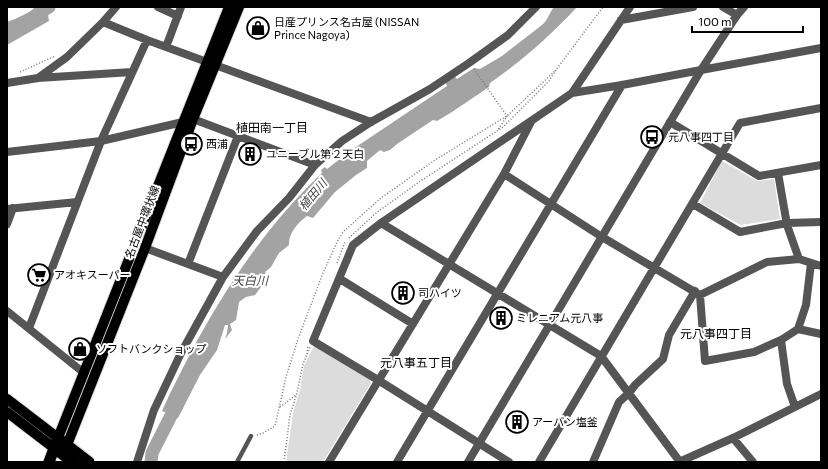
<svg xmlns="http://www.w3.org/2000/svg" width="828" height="469" font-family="Commissioner,'Noto Sans JP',sans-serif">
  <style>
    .green { fill: #dcdcdc }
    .water { fill: #a3a3a3 }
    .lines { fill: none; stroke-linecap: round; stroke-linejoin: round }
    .river { stroke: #a3a3a3; stroke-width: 13 }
    .primary-casing { stroke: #dbdbdb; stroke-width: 12 }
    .trunk-casing { stroke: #dbdbdb; stroke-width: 13 }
    .path { stroke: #777; stroke-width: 1.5; stroke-dasharray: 1 2; stroke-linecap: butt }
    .service { stroke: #555; stroke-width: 4.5 }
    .minor { stroke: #555; stroke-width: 8 }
    .tertiary { stroke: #555; stroke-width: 8 }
    .primary { stroke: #000; stroke-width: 10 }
    .trunk { stroke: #000; stroke-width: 11 }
    .labels { text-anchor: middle; stroke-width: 4; stroke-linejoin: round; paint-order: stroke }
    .poi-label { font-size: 11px; fill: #000; stroke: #fff; text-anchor: start }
    .street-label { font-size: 11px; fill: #000; stroke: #fff }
    .neighbourhood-label { font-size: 12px; fill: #000; stroke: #fff }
    .water-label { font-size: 12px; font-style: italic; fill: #444; stroke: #fff }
  </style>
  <rect width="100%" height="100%" fill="#fff"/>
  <path class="green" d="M722,161l35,20 17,-2 6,40 -39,6 -41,-22z
    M315,346l55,34 1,3 -48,79h-37l7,-49 7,-23 4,-24 9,-18z"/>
  <path class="water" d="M35,7h14l-2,2 2,12 -42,24v-12l12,-9z
    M554,7h23c-27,29 -55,54 -87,76l-1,4 -37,25 -15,9 -4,-1 -36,24 -7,6 -6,2 -4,-2 -13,11v7l-11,7 -21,17 -22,26 -6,-2c-9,6 -19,18 -18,29l-10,8 -8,14 -6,5 2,7 -12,16 -9,2 -7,5 -3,18 -6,4 2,6 -7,9 2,-6 1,-8h-3l-8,25 -17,25 -22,43 -16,-7c8,-19 18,-37 27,-55 35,-67 78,-131 133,-183l-1,-3 4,-3 2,2 26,-20 94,-63 -2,-5 9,-6 3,4 17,-11 6,1 22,-13 40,-31c6,-5 7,-12 12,-18z"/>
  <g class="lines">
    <path class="river" d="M7,29c15,-5 29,-13 42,-22
      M151,462l1,-9 27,-53"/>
    <g class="primary-casing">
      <path id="primary" d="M7,399l51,39 171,-431
        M7,412l47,36
        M67,445l78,-197 48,-129 46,-112"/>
    </g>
    <g class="trunk-casing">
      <path id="trunk" d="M54,448l19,14
        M49,462l9,-24 31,24"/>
    </g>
    <path class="path" d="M474,69l33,47 -9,14
      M20,72l35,-16
      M349,238l27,-25 46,-33 81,-53 46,-46 7,-11 47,-63
      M337,263l8,-21
      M307,354l1,-8
      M280,407l16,-12
      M257,435l6,-2 12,-7 11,-49 12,-38 25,-66 14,-31 6,-10 38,-34 54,-38 72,-44 49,-46
      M284,462l6,-47 7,-22 6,-29 7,-17"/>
    <path class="service" d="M237,462l14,-26"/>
    <path class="minor" d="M158,7l20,9
      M723,7l14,8
      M621,20l72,-13
      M103,22l44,18 224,82
      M166,47l15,-40
      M38,78l29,-21 36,-35 13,-15
      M7,83l31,-5 94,-6
      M572,93l50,-8 79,-15
      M193,119l122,46
      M670,122l89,54 62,-11
      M778,173l9,52 12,34
      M504,174l98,63 98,58 67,-33 32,-3 22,7
      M693,204l47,28 47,-9 34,-1
      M7,209l70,-7
      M381,223l220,133 79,106
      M7,224l6,-16
      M145,248l78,29
      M188,264l50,-128
      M340,279l73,45
      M700,295l5,66 49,-9 27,-12 17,-11 8,-24 5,-42
      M7,311l77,62
      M29,328l72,-187 46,-101
      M798,329l23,5
      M781,340l6,44 8,23
      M733,438l20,24
      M137,462l17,-52 27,-57 42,-76 34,-46 32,-33 26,-33 27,-24 29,-19 59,-33 39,-26 39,-28 28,-28
      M329,462l175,-288 27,-52
      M397,462l225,-377
      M509,462l-131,-82 -65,-39 40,-96 28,-22 191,-130 58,-86
      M539,462l201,-339 81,-15
      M593,462l26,-60 10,-9 6,-8 28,-26 6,-24 26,-44
      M679,462l54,-24 88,-44"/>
    <path class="tertiary" d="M701,70l120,-22
      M7,152l94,-11 82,-19
      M468,462l233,-392 36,-55 7,-8"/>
    <use href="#primary" class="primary"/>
    <use href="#trunk" class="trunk"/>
  </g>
  <defs>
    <g id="shop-ring" transform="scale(1.15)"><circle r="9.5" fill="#fff" stroke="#000" stroke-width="1.5"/><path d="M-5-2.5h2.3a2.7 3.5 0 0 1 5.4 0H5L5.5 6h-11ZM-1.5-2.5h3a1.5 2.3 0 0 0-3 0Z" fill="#000"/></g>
    <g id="bus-ring" transform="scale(1.15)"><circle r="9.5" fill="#fff" stroke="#000" stroke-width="1.5"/><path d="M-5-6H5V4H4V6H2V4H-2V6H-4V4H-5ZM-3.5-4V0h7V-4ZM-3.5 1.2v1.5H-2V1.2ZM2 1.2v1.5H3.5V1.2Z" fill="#000"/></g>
    <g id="building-ring" transform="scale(1.15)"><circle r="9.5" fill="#fff" stroke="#000" stroke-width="1.5"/><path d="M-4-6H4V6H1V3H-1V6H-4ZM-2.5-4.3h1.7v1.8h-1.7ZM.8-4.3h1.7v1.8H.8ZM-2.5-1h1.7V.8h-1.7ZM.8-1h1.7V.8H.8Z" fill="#000"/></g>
    <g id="supermarket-ring" transform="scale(1.15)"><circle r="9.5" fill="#fff" stroke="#000" stroke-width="1.5"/><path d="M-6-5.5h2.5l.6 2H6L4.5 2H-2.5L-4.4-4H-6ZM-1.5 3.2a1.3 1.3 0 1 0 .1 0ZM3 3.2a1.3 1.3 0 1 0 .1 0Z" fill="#000"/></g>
  </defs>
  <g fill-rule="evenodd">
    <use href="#shop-ring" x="258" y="28"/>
    <use href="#bus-ring" x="652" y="137"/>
    <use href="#bus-ring" x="191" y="144"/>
    <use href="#building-ring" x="250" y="154"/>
    <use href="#supermarket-ring" x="39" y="275"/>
    <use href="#building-ring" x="403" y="293"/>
    <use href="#building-ring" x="501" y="318"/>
    <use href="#shop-ring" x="80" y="349"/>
    <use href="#building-ring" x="517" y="422"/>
  </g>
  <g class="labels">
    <g class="poi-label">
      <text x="274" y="26">日産プリンス名古屋 (NISSAN<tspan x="274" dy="13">Prince Nagoya)</tspan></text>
      <text x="668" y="141">元八事四丁目</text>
      <text x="206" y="148">西浦</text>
      <text x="266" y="158">ユニーブル第２天白</text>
      <text x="54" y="279">アオキスーパー</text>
      <text x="418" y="297">司ハイツ</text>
      <text x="516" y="322">ミレニアム元八事</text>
      <text x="96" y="353">ソフトバンクショップ</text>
      <text x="532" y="426">アーバン塩釜</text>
    </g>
    <g class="street-label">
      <text transform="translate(142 222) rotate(-69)" y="4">名古屋中環状線</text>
    </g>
    <g class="neighbourhood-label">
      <text x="272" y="132">植田南一丁目</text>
      <text x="716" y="338">元八事四丁目</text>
      <text x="416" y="367">元八事五丁目</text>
    </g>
    <g class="water-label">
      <text transform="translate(313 195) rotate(-50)" y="4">植田川</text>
      <text x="250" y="285">天白川</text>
    </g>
  </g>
  <rect width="828" height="469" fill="none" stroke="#000000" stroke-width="16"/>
  <path d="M692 26v6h111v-6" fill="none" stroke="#000000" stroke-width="2"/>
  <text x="698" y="26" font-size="12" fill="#000000" stroke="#ffffff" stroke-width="3" paint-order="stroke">100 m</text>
</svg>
